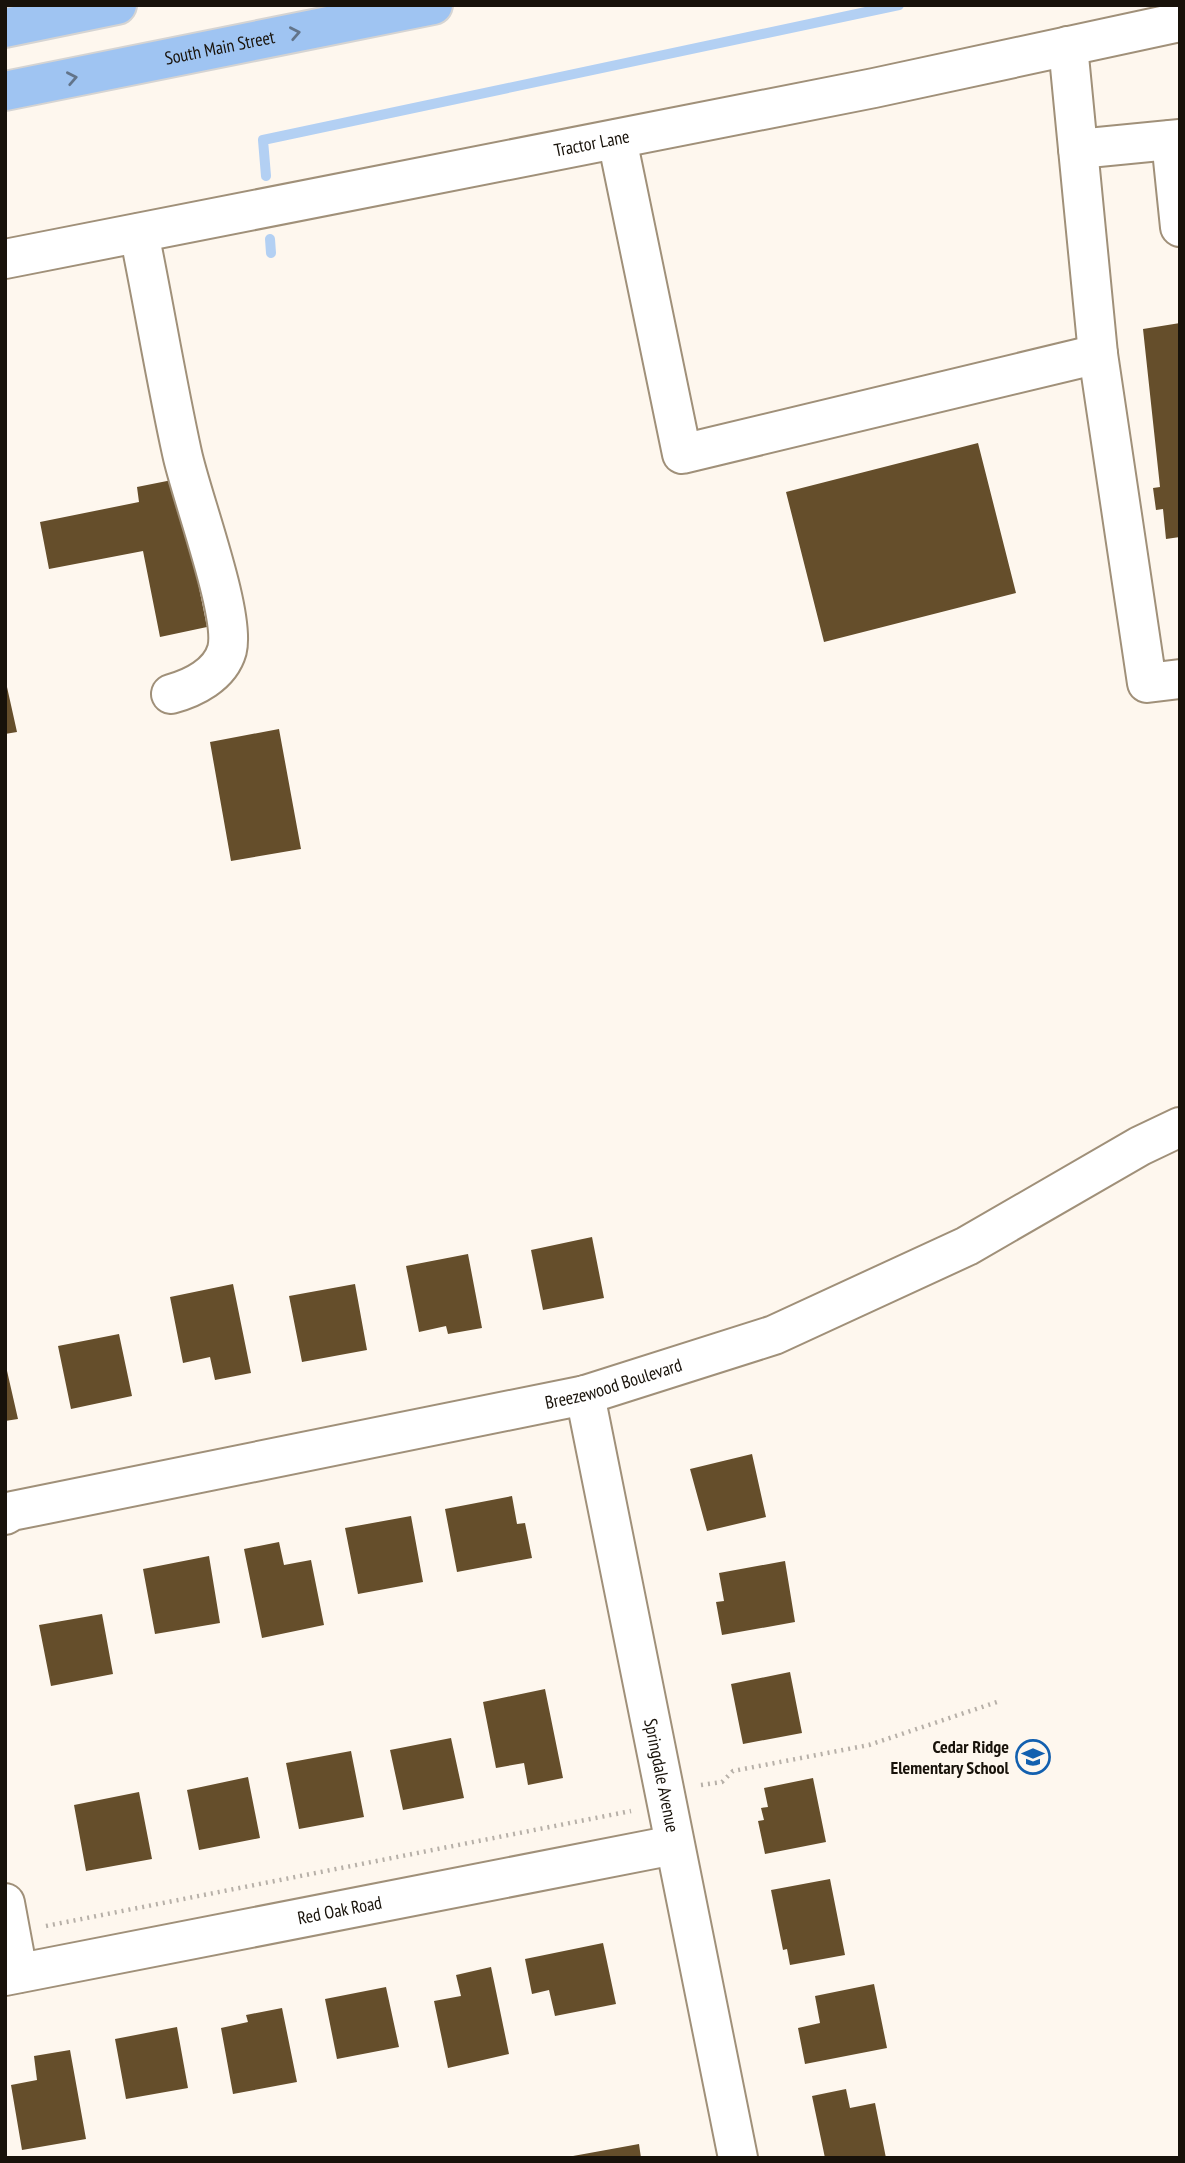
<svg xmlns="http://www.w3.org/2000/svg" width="1185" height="2163" font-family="'PT Sans Narrow',sans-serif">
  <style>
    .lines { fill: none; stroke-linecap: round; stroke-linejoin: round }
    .stream { stroke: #b3d0f3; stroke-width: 10 }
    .building { fill: #654e2b }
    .minor-casing { stroke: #a09079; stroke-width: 42 }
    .highway-casing { stroke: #d5d4d3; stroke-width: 42 }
    .path { stroke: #b7b0a8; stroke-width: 4.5; stroke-dasharray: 2 5; stroke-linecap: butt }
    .minor { stroke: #fff; stroke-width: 38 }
    .highway { stroke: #9fc4f2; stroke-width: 38 }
    .oneway { stroke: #62748a }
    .labels { text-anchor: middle; stroke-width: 7; stroke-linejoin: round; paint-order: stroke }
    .street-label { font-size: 18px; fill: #18120a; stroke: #fef7ee }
    .poi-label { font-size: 18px; font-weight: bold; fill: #18120a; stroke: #fef7ee; text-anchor: end }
  </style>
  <rect width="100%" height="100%" fill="#fef7ee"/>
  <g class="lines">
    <path class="stream" d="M266,176l-3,-36 636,-135
      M270,239l1,14"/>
  </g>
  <path class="building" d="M1180,323v214l-14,2 -3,-30 -7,1 -3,-22 7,-1 -17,-158z
    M978,443l38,150 -192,49 -38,-150z
    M177,479l30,148 -47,10 -17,-86 -94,18 -9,-47 99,-20 -2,-15z
    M5,678l12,54 -12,2z
    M279,729l22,120 -70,12 -21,-119z
    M592,1237l12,61 -61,12 -12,-60z
    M468,1254l14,74 -34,6 -2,-8 -27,6 -13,-66z
    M233,1284l18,89 -36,7 -5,-23 -27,6 -13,-66z
    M355,1284l12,66 -65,12 -13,-66z
    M119,1334l13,62 -61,13 -13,-63z
    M5,1362l13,57 -13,2z
    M752,1454l14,63 -59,14 -17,-62z
    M512,1496l5,28 8,-1 7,35 -75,14 -12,-63z
    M411,1516l12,66 -65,12 -13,-66z
    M279,1542l5,23 27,-5 13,65 -62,13 -18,-89z
    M209,1556l11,67 -65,11 -12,-65z
    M785,1561l10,61 -73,13 -6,-33 8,-1 -5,-28z
    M102,1614l11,60 -62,12 -12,-61z
    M790,1672l12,61 -59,11 -12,-60z
    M545,1689l18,89 -35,7 -4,-22 -28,5 -13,-66z
    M451,1738l13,60 -61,12 -13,-60z
    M351,1751l13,66 -65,12 -13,-66z
    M248,1777l12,61 -61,12 -12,-60z
    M813,1778l13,64 -61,12 -7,-33 6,-1 -3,-12 7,-1 -4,-19z
    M139,1792l13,67 -66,12 -12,-66z
    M830,1879l15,76 -55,10 -3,-16 -4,1 -12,-60z
    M603,1943l13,61 -61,12 -6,-26 -17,4 -7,-35z
    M491,1967l18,87 -61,14 -14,-67 27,-5 -5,-21z
    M874,1984l13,64 -82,16 -7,-36 22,-5 -5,-27z
    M386,1987l13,60 -62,12 -12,-60z
    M282,2008l15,74 -64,12 -12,-66 27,-6 -2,-7z
    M177,2027l11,61 -62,11 -11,-60z
    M70,2050l16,89 -64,11 -11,-65 26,-5 -3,-24z
    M846,2089l4,19 25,-5 11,55h-61l-13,-62z
    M639,2144l2,14h-68v-2z"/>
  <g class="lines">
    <g class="minor-casing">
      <g id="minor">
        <path d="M1068,46l30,308 49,329 33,-4"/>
        <path d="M617,139l65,315 416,-100"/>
        <path d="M1171,140l9,87"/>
        <path d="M1078,149l102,-10"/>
        <path d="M139,233c15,73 27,147 43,220 9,43 54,161 45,197 -7,25 -34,38 -56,44"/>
        <path id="s1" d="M5,259l869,-171 306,-66"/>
        <path id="s2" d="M585,1395l153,763"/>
        <path id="s3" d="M5,1515l7,-4 573,-116 189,-60 193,-89 173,-100 40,-19"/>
        <path d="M5,1903l13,70"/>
        <path id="s4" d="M5,1976l669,-131"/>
      </g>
    </g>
    <g class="highway-casing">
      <g id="highway">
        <path d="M5,28l112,-23"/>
        <path id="s5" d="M5,91l428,-86"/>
      </g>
    </g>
    <path class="path" d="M701,1785l21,-3 11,-11 136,-26 131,-44
      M46,1926l585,-115"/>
    <use href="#minor" class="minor"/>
    <use href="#highway" class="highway"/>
  </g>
  <defs><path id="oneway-chevron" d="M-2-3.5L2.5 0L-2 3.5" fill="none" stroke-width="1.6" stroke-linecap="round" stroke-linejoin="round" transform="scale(1.75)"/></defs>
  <g class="oneway">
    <use href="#oneway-chevron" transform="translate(295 33) rotate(-11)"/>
    <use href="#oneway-chevron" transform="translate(72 78) rotate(-11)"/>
  </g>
  <defs>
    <g id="school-ring" transform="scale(1.75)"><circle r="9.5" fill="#fef7ee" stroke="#1360af" stroke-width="1.5"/><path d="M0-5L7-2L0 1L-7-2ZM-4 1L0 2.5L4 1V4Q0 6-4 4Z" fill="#1360af"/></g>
  </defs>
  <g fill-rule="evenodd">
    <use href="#school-ring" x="1033" y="1757"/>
  </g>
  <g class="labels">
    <g class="street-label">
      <text dy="6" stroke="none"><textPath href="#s5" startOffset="219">South Main Street</textPath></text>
      <text dy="6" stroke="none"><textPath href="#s1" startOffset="598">Tractor Lane</textPath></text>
      <text dy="6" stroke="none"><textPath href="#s3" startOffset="623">Breezewood Boulevard</textPath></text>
      <text dy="6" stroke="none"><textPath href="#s2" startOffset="388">Springdale Avenue</textPath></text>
      <text dy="6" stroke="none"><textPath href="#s4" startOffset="341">Red Oak Road</textPath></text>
    </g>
    <g class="poi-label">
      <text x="1009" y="1753">Cedar Ridge<tspan x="1009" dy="21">Elementary School</tspan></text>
    </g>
  </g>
  <rect width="1185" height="2163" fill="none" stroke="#18120a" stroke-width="14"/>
</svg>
